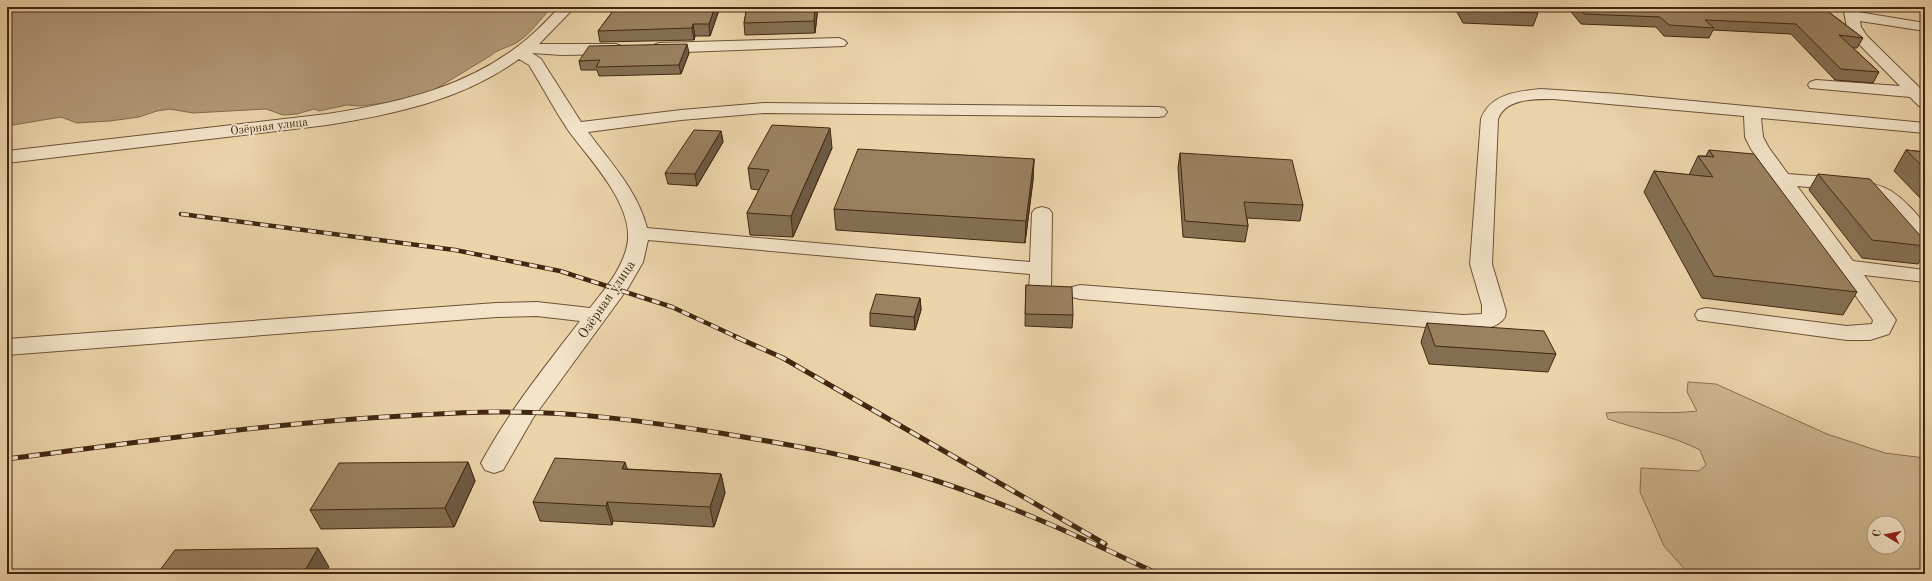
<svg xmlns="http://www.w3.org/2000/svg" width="1932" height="581" font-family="'Old Standard TT',serif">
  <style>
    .green { fill: #cfb790; stroke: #886f50; fill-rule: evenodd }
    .water { fill: #b29976; stroke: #856b4d }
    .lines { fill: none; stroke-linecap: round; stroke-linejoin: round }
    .minor-casing { stroke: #6c5236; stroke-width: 2 }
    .minor { fill: #f3e3c8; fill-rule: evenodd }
    .rail-far1-casing { stroke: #412710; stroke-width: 4.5 }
    .rail-casing { stroke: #412710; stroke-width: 5 }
    .rail-far1 { stroke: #f3e3c8; stroke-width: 3; stroke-dasharray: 8; stroke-linecap: butt }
    .rail { stroke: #f3e3c8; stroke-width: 3.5; stroke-dasharray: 11; stroke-linecap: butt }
    .wall { fill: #846f53; stroke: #412710 }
    .shaded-wall { fill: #6c5a43; stroke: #412710 }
    .building { fill: #9a8160; stroke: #412710 }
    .labels { text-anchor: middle; stroke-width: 3.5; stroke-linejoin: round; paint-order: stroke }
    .far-street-label { font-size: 12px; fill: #412710; stroke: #f3e3c8 }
    .street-label { font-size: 14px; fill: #412710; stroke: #f3e3c8 }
  </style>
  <rect width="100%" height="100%" fill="#ecd4aa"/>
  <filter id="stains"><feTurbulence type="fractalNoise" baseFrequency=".005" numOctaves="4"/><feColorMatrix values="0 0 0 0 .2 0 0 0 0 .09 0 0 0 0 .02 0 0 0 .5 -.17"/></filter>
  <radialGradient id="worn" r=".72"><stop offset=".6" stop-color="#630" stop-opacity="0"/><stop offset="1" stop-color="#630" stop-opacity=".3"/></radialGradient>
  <path class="green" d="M1688,382l28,2 111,50 58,19 40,5v116h-129l-3,-4 -16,4h-88l-25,-28 -24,-54 1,-24 58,3 7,-6 -6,-15c-29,-15 -61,-20 -92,-31l-2,-6c30,-3 60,2 91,-2l-10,-19zM1874,523h24v24h-24z"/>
  <path class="water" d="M7,7h545c-12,12 -21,27 -36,36 -9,5 -18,6 -26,13l-56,34 -44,12 -29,4 -14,-1 -28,6 -5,-2 -17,5 -14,1 -17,-6 -73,4 -23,-4 -13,2 -18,6 -29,4 -33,2 -16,-6 -54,9z"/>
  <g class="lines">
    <g class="minor-casing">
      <path id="minor" d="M560,7h15l-36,37h77l5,2 3,3 -3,3 -5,2 -54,1 -30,-2 9,6 40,63 100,-12 83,-7 394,4 6,1 3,4 -3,4 -6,1 -394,-4 -83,7 -93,12c22,30 50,59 59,96l383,34 2,-49 3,-4 7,-2 7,2 3,4 -1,78 -3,5 -8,2 -8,-2 -3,-5 1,-17 -382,-34 -5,22 -15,26 -95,130 -30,52 -9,3 -9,-3 -4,-7c28,-52 63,-95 99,-142l-43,-5 -41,1 -489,38v-16l489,-36 41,-1 53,6c15,-19 35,-42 38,-68 3,-39 -39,-81 -60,-110 -14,-21 -26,-44 -39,-65l-10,-6c-57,41 -124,55 -192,66l-320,38v-12l320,-37c72,-11 143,-27 200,-75 12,-10 22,-21 33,-32z
        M1843,7h14l1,5 67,11v8l-65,-10 1,6 6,9 58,57v14l-6,-1 -9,-9 -100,-9 -2,-3 2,-3 6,-2 84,6 -43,-44 -10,-15z
        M839,38l5,2 3,3 -3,3 -185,7 -5,-2 -3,-3 3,-3 5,-2z
        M1541,89l78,5 306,29v10l-164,-15 2,19 6,11 19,26c30,3 77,2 103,17 14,9 24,21 34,33v18c-14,-3 -23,-21 -34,-32 -8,-8 -18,-13 -29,-18l-65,-6 56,75 72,9v12l-61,-7 32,45 -7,14 -19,6h-23l-149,-20 -3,-5 3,-5 8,-2 141,18 25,-2 1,-4 -122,-171 -6,-12 -1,-21 -191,-17c-18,0 -47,-1 -55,20l-6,145 14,47 -1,6c-8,13 -28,13 -42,13l-383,-31 -8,-2 -3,-5 3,-5 8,-2 383,30 19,-1v-9l-12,-41 11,-145c9,-25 37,-28 60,-30z"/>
    </g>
    <use href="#minor" class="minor"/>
    <g class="rail-far1-casing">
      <path id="rail-far1" d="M181,214l274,36 105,21 112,36 67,31"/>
    </g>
    <g class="rail-casing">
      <path id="rail" d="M736,337l47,21 322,186
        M7,459c125,-16 251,-34 377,-42 41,-2 83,-6 124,-5 71,0 142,10 212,21 72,12 144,24 214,47 77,25 151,59 224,94"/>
    </g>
    <use href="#rail-far1" class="rail-far1"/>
    <use href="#rail" class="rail"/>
  </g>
  <path class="wall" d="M616,7h104l-10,29h-15l-1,4 -94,2 -2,-11z
    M747,7h71l-3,26 -70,2 -1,-12z
    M1454,7h79l5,6 -5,13 -70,-3z
    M1567,7h255l41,31 -6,10h-4l26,24 -6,11 -38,-3 -44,-46 -78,-4 -4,8 -45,-2 -8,-9 -75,-3z
    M689,53l-8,21 -82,2 -2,-6h-16l-2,-9z
    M721,131l2,11 -26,44 -29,-2 -3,-11z
    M832,148l-39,89 -43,-2 -3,-22 12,-23 -8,-1 -3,-21z
    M1709,150l148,142 -14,23 -141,-17 -58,-106 10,-21 35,4 9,-19h8z
    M1906,150l19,2v51l-31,-32z
    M1180,153l123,52 -3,16 -53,-3 1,8 -3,16 -62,-5 -5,-69z
    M1034,159l-1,21 -8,63 -189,-13 -2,-21z
    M1818,174l107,67v13l-7,10 -56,-6 -53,-68z
    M1026,285l47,30 -1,13 -47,-2z
    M920,298l1,12 -6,20 -45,-4v-13z
    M1427,323l129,31 -8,18 -119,-8 -8,-22z
    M468,462l7,19 -21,46 -133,2 -11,-19z
    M627,469l94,5 4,19 -11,34 -101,-6 -1,4 -72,-4 -7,-19z"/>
  <path class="shaded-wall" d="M715,7h5l-10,29 -1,-12z
    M815,7h3l-3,26 -1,-12z
    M693,24l2,12 -1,4 -2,-12z
    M687,44l2,9 -8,21 -2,-9z
    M830,128l2,20 -39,89 -2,-21z
    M721,131l2,11 -26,44 -2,-12z
    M1034,159l-1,21 -8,63 1,-22z
    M920,298l1,12 -6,20 -1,-13z
    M468,462l7,19 -21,46 -9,-19z
    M625,462l6,19 -9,-12z
    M721,474l4,19 -11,34 -4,-20z
    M607,502l6,19 -1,4 -6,-19z
    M318,548l11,19 -4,7h-22z"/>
  <path class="building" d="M616,7h99l-6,17h-16l-1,4 -94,3z
    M747,7h68l-1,14 -70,2z
    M1465,7h68l5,6 -71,-3z
    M1579,7h243l41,31 -24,-3 40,37 -38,-3 -45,-45 -91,-4 9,8 -45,-3 -9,-8 -76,-3z
    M687,44l-8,21 -83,2 4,-7 -21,1 10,-15z
    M772,125l58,3 -39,88 -44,-3 22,-43 -21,-2z
    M694,130l27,1 -26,43 -30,-1z
    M858,149l176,10 -8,62 -192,-12z
    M1709,150l45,4 103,138 -143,-16 -60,-105 59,6 -15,-21 16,1z
    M1906,150l19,2v17z
    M1180,153l112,7 11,45 -59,-3 4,24 -63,-5z
    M1818,174l52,5 55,62v5l-53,-6z
    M1026,285l46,2 1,28 -48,-1z
    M876,294l44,4 -6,19 -44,-4z
    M1427,323l117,8 12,23 -121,-8z
    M555,458l70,4 -3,7 99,5 -11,33 -103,-5 -1,4 -73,-4z
    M468,462l-23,46 -135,2 29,-47z
    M318,548l-15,26h-146l18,-24z"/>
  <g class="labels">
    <g class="far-street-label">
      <text transform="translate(269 126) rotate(-7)" y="4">Озёрная улица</text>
    </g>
    <g class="street-label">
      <text transform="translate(606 299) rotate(-56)" y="5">Озёрная улица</text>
    </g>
  </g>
  <rect width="1932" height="581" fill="none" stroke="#ecd4aa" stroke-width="24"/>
  <rect x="8" y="8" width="1916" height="565" fill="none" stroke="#412710" stroke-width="2"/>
  <rect x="12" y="12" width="1908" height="557" fill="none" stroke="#412710"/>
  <g transform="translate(1886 535) rotate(280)"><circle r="19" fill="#f3e3c8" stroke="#ac987e"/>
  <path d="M0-3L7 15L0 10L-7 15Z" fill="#8f2418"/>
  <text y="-6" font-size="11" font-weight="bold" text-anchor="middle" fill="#412710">С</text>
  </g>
  <rect width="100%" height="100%" filter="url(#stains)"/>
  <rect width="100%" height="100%" fill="url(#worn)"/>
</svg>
